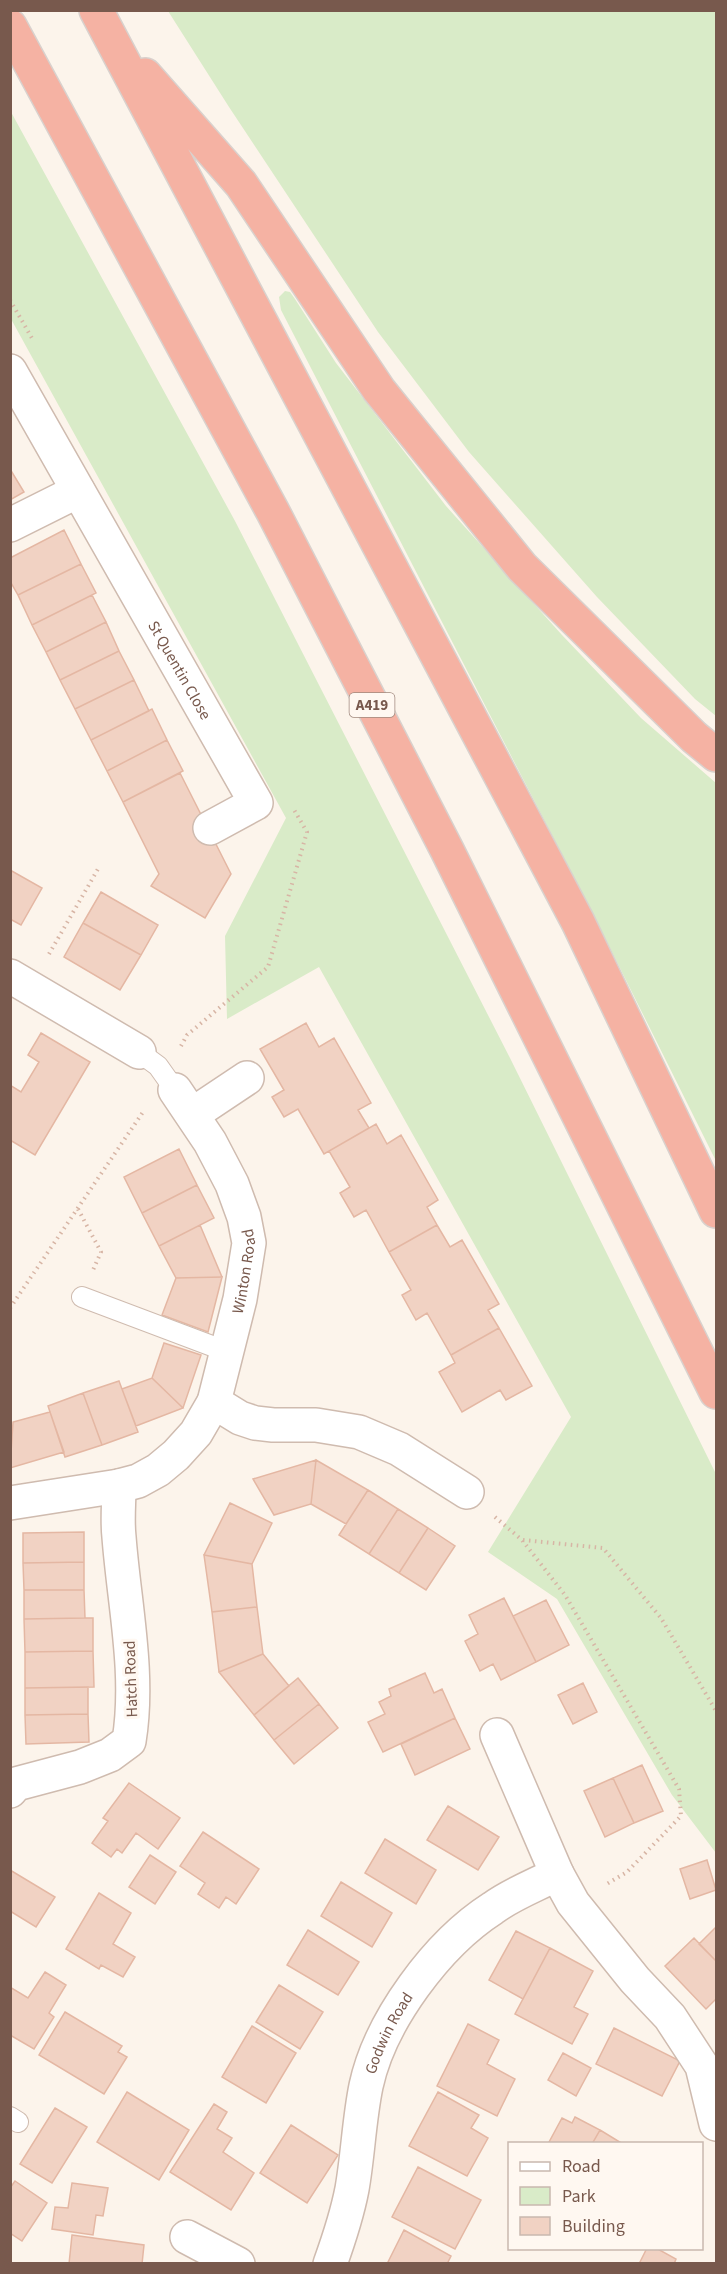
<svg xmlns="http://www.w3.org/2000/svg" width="727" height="2274" font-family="'Source Sans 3',sans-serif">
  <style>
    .green { fill: #d9ebc8 }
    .building { fill: #f1d2c3; stroke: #e4b7a3; stroke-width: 1.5 }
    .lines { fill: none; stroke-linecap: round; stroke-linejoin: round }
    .lane-casing { stroke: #cfbbaf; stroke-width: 22 }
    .street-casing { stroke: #cfbbaf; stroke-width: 36 }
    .highway-casing { stroke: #d9d1cd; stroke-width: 36 }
    .path { stroke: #d7b5a5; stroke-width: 4; stroke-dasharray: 1.5 4.5; stroke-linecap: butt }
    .lane { stroke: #fff; stroke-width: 20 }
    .street { stroke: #fff; stroke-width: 33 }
    .highway { stroke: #f5b2a3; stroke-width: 33 }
    .labels { text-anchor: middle; stroke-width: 6; stroke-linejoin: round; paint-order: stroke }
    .shield { fill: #fff8f1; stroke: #a0897e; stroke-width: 1.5 }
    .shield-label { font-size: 15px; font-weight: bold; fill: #78594d }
    .street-label { font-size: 16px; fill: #78594d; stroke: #fff8f1 }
  </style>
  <rect width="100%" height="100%" fill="#fcf4eb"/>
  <path class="green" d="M168,11h548v705l-21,-17 -98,-102 -128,-145 -91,-120 -149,-225z
    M11,112l224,409 275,537 206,416v379l-44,-58 -115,-196 -69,-47 83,-135 -252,-450 -92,52 -2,-83 61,-118 -275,-499z
    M285,291l5,1 5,7 41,64 110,143 116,129 79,83 75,65v378l-114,-229 -321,-622 -2,-13z"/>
  <path class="building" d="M10,469l14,23 -14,8z
    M64,530l17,34 -63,31 -8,-14v-23z
    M81,564l15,29 -64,32 -14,-30z
    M92,595l14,27 -60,30 -14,-27z
    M106,622l13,29 -59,29 -14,-28z
    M119,651l15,29 -59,29 -15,-29z
    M134,680l15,31 -58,29 -16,-31z
    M152,709l15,31 -60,31 -16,-31z
    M167,740l16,31 -60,31 -16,-31z
    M180,773l51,101 -26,44 -54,-32 8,-12 -36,-72z
    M10,870l32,18 -21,37 -11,-6z
    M101,892l57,33 -17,30 -58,-32z
    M83,923l58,32 -21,35 -56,-33z
    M306,1023l13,24 15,-9 37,65 -13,7 11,18 -45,26 -26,-45 -14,8 -12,-20 12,-7 -24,-41z
    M41,1033l49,29 -55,93 -25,-15v-55l11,7 18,-30 -11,-7z
    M376,1124l11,20 14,-9 37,65 -11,7 10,18 -48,27 -23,-42 -12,7 -14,-24 10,-6 -21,-36z
    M179,1149l18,36 -55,28 -18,-36z
    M197,1185l17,33 -55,28 -17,-33z
    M200,1225l22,52 -46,1 -17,-32z
    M437,1225l13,22 12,-7 37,64 -11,6 11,18 -48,27 -24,-42 -11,7 -14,-25 9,-5 -22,-38z
    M222,1277l-14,55 -46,-17 14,-37z
    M499,1328l33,58 -26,14 -6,-10 -38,22 -23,-40 16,-9 -4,-8z
    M164,1343l37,12 -18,53 -31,-30z
    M152,1378l31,30 -47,18 -14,-37z
    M119,1381l19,51 -36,13 -19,-52z
    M83,1393l19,52 -37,12 -17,-51z
    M50,1412l14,40 -54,16 3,-46z
    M316,1460l-5,44 -37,11 -21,-36z
    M316,1460l52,30 -22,34 -35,-20z
    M368,1490l30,19 -29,45 -30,-19z
    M230,1503l42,20 -20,41 -48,-9z
    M398,1509l30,19 -29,45 -30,-19z
    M428,1528l27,18 -29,44 -27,-17z
    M84,1532v30l-61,1v-30z
    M204,1555l48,9 5,43 -45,5z
    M84,1562v28h-60l-1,-27z
    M24,1590h60l1,28 -61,1z
    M504,1598l32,64 -35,18 -8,-16 -13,7 -15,-30 13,-7 -9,-19z
    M546,1600l23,45 -33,17 -23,-46z
    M257,1607l6,47 -44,18 -7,-60z
    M85,1618h8v33l-68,1 -1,-33z
    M93,1651l1,36 -69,1v-36z
    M263,1654l26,32 -35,29 -35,-43z
    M425,1673l9,20 8,-4 13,29 -72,34 -15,-30 17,-8 -6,-12 12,-6 -2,-7z
    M298,1678l21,26 -45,36 -20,-25z
    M583,1683l14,29 -24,12 -15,-29z
    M88,1687v27l-63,1v-27z
    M319,1704l19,24 -44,36 -20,-24z
    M88,1714l1,28 -63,2 -1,-29z
    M455,1718l15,31 -55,26 -14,-31z
    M642,1765l21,46 -29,12 -21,-45z
    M613,1778l21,45 -29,14 -21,-46z
    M129,1783l51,35 -22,31 -22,-16 -14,20 -5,-4 -6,8 -19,-14 16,-22 -5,-3z
    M448,1806l51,31 -21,33 -51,-30z
    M203,1832l56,37 -23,35 -10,-7 -7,11 -21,-14 7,-11 -25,-17z
    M385,1839l51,31 -20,34 -51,-31z
    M150,1855l26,17 -21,32 -26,-17z
    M707,1860l9,30 -26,9 -10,-30z
    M10,1870l45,27 -19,30 -26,-16z
    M341,1882l51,31 -20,34 -51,-31z
    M99,1893l32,20 -18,31 22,13 -12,20 -22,-12 -2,4 -33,-20z
    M716,1927v34l-17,-17z
    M308,1930l51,32 -21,33 -51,-30z
    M516,1931l34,17 -27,51 -34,-19z
    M694,1938l22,23v38l-10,10 -41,-43z
    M550,1948l43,23 -19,36 14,7 -16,30 -57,-30z
    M45,1972l21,13 -17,28 5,4 -20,32 -24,-14v-48l18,11z
    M279,1985l44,27 -23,37 -44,-27z
    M65,2012l57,34 -4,6 9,5 -23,37 -65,-39z
    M468,2024l31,16 -12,24 28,15 -18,37 -60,-30z
    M252,2026l44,27 -30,50 -44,-26z
    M614,2028l66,33 -18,35 -66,-32z
    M563,2053l28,15 -15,28 -28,-16z
    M127,2092l62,38 -30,50 -62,-38z
    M438,2092l41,23 -8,13 17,10 -21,38 -58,-30z
    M214,2104l13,8 -10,17 15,9 -9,14 31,21 -23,37 -61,-38z
    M55,2108l32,19 -35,56 -32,-19z
    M575,2117l25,13 -8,14h-44l14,-26 10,5z
    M291,2125l47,30 -31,48 -47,-30z
    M600,2130l23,14h-31z
    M418,2167l63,33 -26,49 -63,-32z
    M15,2181l32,22 -25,38 -12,-8v-45z
    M72,2183l36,5 -5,28 -7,-1 -3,20 -41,-6 3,-22 13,1z
    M404,2230l47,26 -4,8h-60z
    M72,2235l72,10 -2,19h-73z
    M647,2248h9l20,11 -2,5h-35z"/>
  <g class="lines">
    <g class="lane-casing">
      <path id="lane" d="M139,1052l19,14 17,24
        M82,1297l146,55
        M10,2117l8,5"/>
    </g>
    <g class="street-casing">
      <g id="street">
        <path id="s1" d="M10,371l246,432 -46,25"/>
        <path d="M10,525l68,-34"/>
        <path d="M10,976l129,76"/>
        <path d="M193,1114l54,-36"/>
        <path d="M214,1402l26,16 15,5 18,2h43l43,7 40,17 68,43"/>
        <path id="s2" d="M10,1503l109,-17 19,-5 20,-11 18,-15 20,-22 18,-31 26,-103 9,-56 -5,-26 -12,-33 -22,-42 -35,-52"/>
        <path d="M10,1791l6,-7 64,-17 30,-12 19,-14c11,-67 -5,-138 -10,-204 -2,-17 0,-34 0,-51"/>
        <path d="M557,1874l16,29 62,77 35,37 32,49 14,58"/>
        <path d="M187,2237l51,27"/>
        <path id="s3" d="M330,2264c9,-25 17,-49 22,-75 6,-34 7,-69 14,-103 14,-65 71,-142 127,-178 19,-14 43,-23 64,-34l-60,-139"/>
      </g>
    </g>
    <g class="highway-casing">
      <path id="highway" d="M96,10l482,912 138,289
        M10,26l263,486 174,338 269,542
        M145,75l96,109 138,206 143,177 172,170 22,18"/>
    </g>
    <path class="path" d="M10,300l23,40
      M49,954l49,-85
      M181,1046l6,-11 81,-68 39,-135 -14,-24
      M78,1209l23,43 -8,18
      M10,1308l133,-196
      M495,1517l27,23 43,55 114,194 2,27 -54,56 -22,13
      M523,1540l80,8 58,70 55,93"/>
    <use href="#lane" class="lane"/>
    <use href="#street" class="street"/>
    <use href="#highway" class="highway"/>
  </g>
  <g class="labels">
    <rect class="shield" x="349.5" y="693" width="45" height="24" rx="4.5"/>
    <g class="shield-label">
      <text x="372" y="710">A419</text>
    </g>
    <g class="street-label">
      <text dy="6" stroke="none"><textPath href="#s1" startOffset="344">St Quentin Close</textPath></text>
      <text dy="6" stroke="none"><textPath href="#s2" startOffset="376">Winton Road</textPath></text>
      <text transform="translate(130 1679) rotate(-92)" y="6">Hatch Road</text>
      <text dy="6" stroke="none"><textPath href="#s3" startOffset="240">Godwin Road</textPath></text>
    </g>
  </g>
  <rect width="727" height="2274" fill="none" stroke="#78594d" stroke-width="24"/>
  <rect x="508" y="2142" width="195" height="108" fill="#fff8f1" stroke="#c9b8af" stroke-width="1.5"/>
  <rect x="520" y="2162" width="30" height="9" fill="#ffffff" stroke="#c9b8af" stroke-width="1.5"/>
  <text x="562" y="2172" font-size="18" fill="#78594d">Road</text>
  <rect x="520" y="2187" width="30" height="18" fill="#d9ebc8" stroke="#c9b8af" stroke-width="1.5"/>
  <text x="562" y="2202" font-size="18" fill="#78594d">Park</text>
  <rect x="520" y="2217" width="30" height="18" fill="#f1d2c3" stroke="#c9b8af" stroke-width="1.5"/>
  <text x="562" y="2232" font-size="18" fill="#78594d">Building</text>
</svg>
